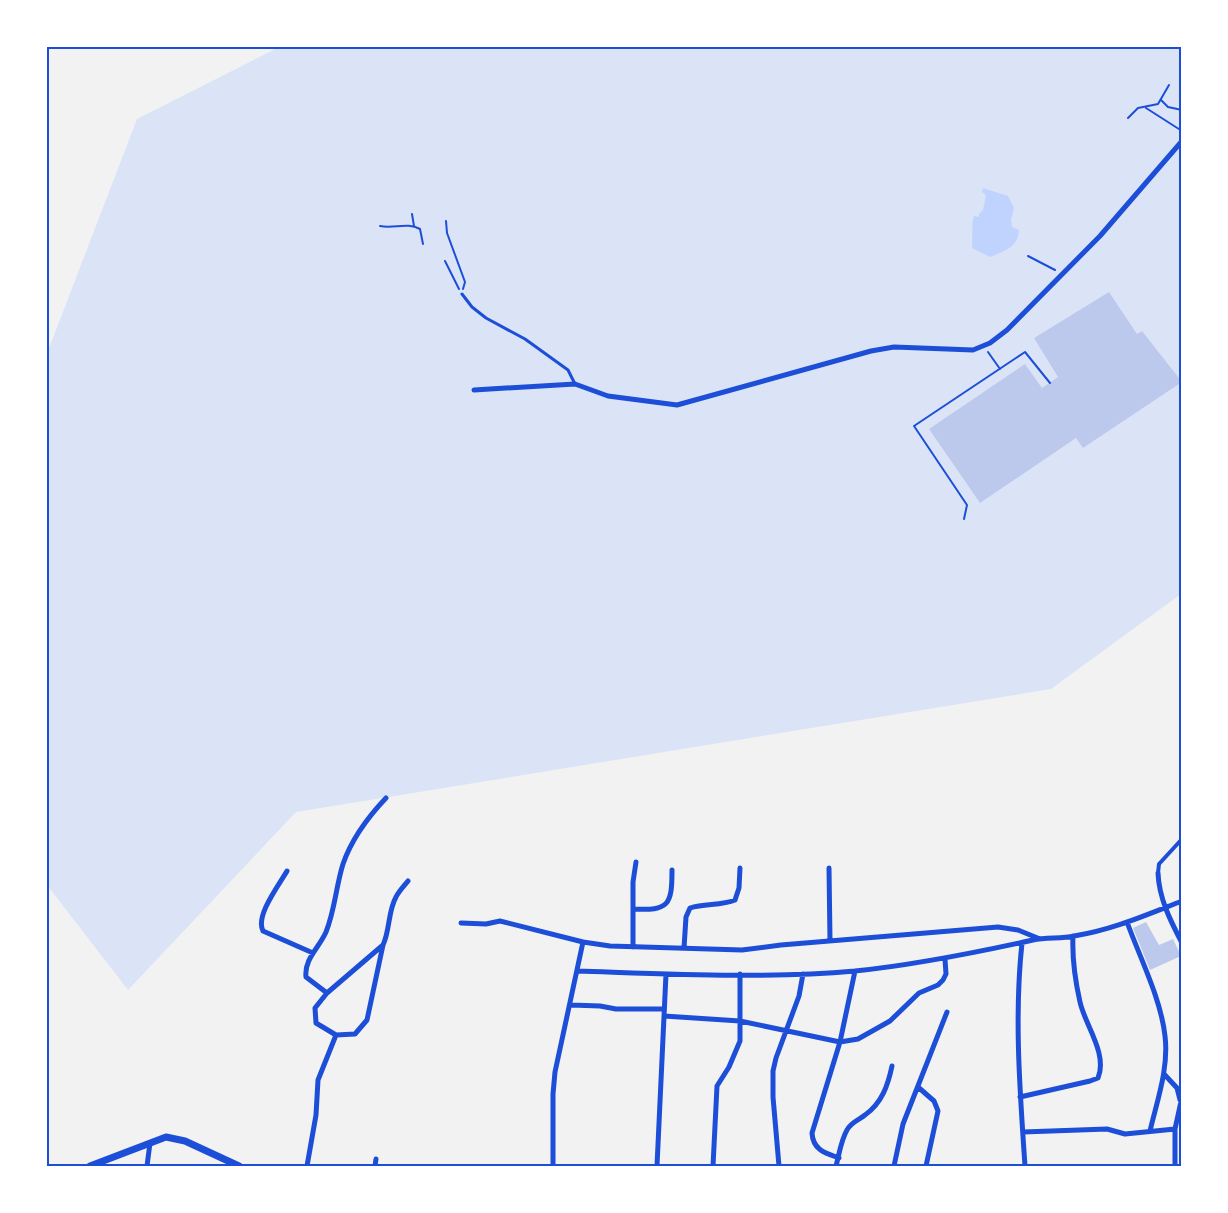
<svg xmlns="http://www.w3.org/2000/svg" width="1228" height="1213" font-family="Mulish,sans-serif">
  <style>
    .green { fill: #dbe4f7 }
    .water { fill: #bfd3fe }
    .building { fill: #bdc9ec }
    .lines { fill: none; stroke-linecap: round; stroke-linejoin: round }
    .path { stroke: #1d4ed8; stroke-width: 2 }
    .service { stroke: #1d4ed8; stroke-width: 3 }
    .pedestrian { stroke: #1d4ed8; stroke-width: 4 }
    .minor { stroke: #1d4ed8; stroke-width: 5 }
    .tertiary { stroke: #1d4ed8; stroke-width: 7 }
    .neatline { fill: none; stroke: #1d4ed8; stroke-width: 2 }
  </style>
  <rect width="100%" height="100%" fill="#f2f2f2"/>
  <path class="green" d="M279,47h902v547l-130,95 -755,123 -168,178 -81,-105 -1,-529 91,-237z"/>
  <path class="water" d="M983,188l25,8 6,12 -3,12 1,7 7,3c-1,18 -15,21 -29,27l-18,-9c1,-11 -1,-22 2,-32l5,1v-3l4,-4 3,-15 -4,-3z"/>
  <path class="building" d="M1109,292l28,42 5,-3 40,51 -99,66 -7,-10 -96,65 -51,-74 96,-65 17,24 16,-11 -24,-39z
    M1146,922l13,23 14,-6 8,17 -31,14 -17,-42z"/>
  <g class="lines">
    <path class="path" d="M1161,100l7,7 14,3
      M1146,108l36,23
      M1128,118l10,-10 20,-4 11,-19
      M412,214l2,12
      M446,221l1,12 18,49 -2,7
      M380,226c14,3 27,-4 40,3l3,15
      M1028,256l27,14
      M445,261l14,28
      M988,352l12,17
      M964,519l3,-14 -53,-79 111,-74 25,31"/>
    <path class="service" d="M462,294l10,13 14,11 39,21 43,31 7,14"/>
    <path class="pedestrian" d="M1158,873l1,-9 23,-25"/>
    <path class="minor" d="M474,390l101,-6 33,12 69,9 194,-54 23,-4 79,3 17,-7 17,-13 93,-94 82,-95
      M829,868l1,72
      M287,871c-8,14 -32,45 -24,60l50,22
      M1158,873c1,25 12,47 24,70
      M633,909c36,2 39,-4 39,-39
      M1127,922c13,36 34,77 38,114 4,32 -8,65 -15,95
      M461,923l25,1 14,-3 83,21
      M1022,943c-8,74 -2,149 3,223
      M633,947v-65l3,-20
      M684,948l2,-31 4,-9c15,-5 31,-2 45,-8l4,-12 1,-20
      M578,971c91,3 185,8 277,0 60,-6 119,-18 178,-31 14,-3 28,-1 41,-4 38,-6 72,-21 108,-35
      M327,993l-21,-16c-2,-18 13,-29 20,-45 9,-22 10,-46 17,-68 9,-26 24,-46 43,-66
      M571,1005l29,1 16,3h48
      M664,1016l76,5 100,21 18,-3 32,-18 29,-28 19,-8 5,-5 3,-6 -1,-15
      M336,1035l-20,-12 -1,-15 12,-15 56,-48c7,-15 5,-34 13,-48 3,-6 8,-11 12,-16
      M1164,1074l13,14 3,12
      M918,1087l16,14 4,10 -12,55
      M1020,1097l70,-16 8,-3c10,-24 -13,-53 -18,-76 -5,-22 -8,-43 -7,-66
      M1023,1132l84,-3 18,5 50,-5
      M839,1158c-14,-5 -26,-8 -27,-25l28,-91 15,-71
      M147,1166l3,-23
      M307,1166l9,-51 2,-35 18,-45 19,-1 12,-14 16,-75
      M375,1166l1,-7
      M553,1166v-72l2,-22 28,-130 27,4 132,4 39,-5 217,-18 20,3 22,9
      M657,1166l9,-192
      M713,1166l4,-80 12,-19 11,-26v-67
      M779,1166l-6,-69v-26l3,-13 23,-62 4,-22
      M836,1166c3,-11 5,-26 11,-36 4,-8 12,-10 18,-15 17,-12 23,-30 27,-49
      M894,1166l9,-42 44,-112
      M1175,1166v-37l7,-32"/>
    <path class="tertiary" d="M90,1166l76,-29 19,4 54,25"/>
  </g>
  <rect width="1228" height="1213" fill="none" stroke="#ffffff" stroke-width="96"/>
  <rect x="48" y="48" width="1132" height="1117" class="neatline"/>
</svg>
